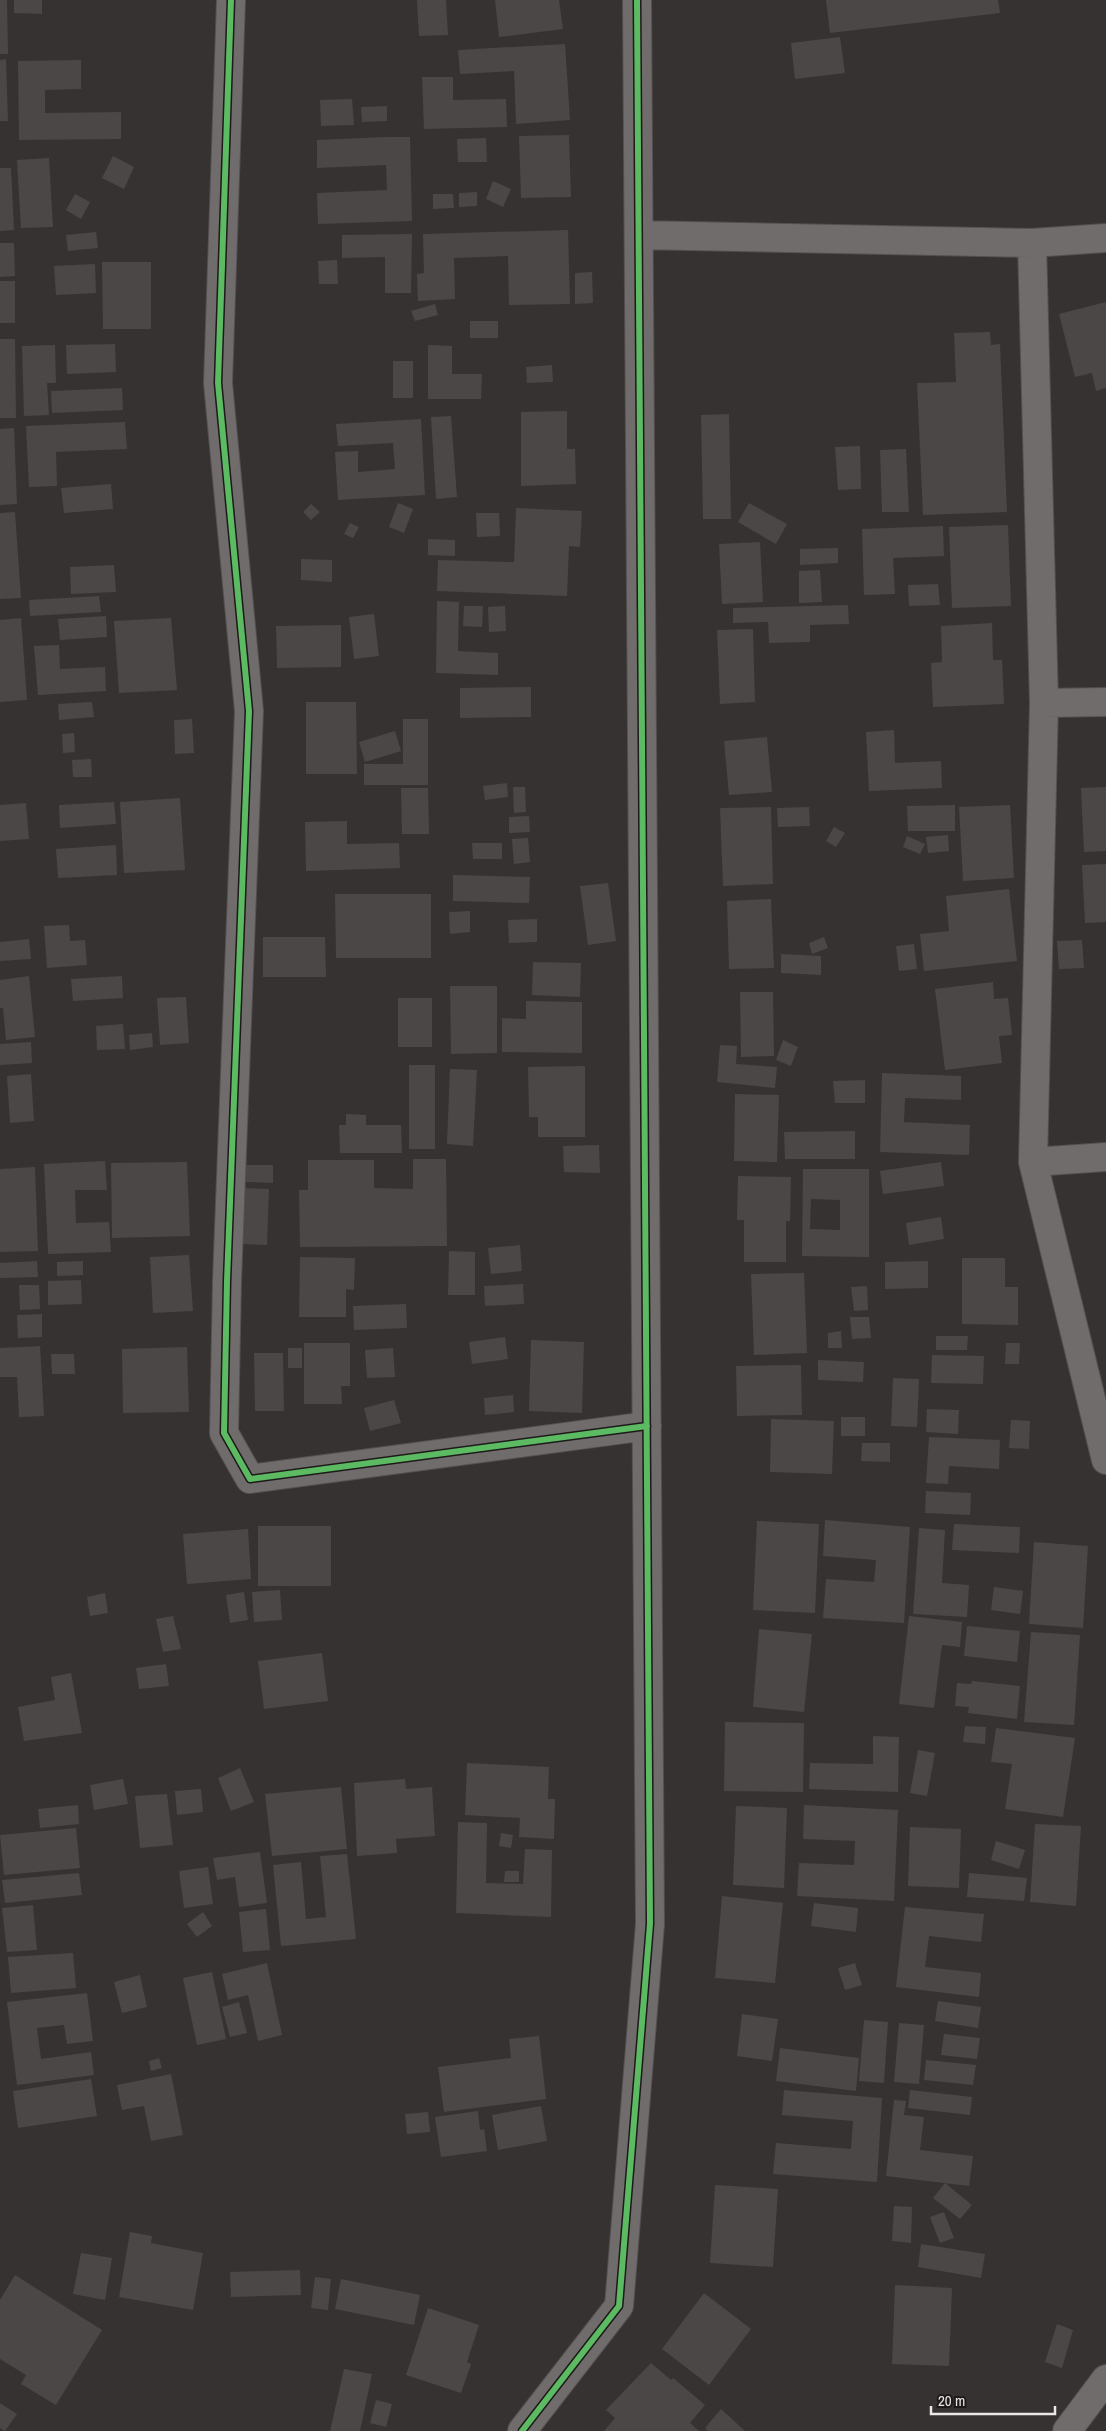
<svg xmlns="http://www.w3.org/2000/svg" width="1106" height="2431" font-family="'Archivo Narrow',sans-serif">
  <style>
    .building { fill: #4b4747; fill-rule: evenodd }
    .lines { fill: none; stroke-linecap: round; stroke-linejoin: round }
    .minor-casing { stroke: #54504f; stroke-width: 30 }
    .minor { stroke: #6f6c6b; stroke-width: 28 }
    .cycleway-casing { stroke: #1d1a19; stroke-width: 9 }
    .cycleway { stroke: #5cba63; stroke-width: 6 }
  </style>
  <rect width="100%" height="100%" fill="#373232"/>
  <path class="building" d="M0,0h7l1,54h-8z
    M14,0h28v14l-28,-1z
    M417,0h29l2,35 -29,1z
    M495,0h64l4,29 -64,8z
    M826,0h172l2,13 -170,20z
    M840,37l5,36 -50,6 -4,-36z
    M565,44l5,76 -54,4 -2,-53 -54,3 -2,-24z
    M6,59l2,62h-8v-61z
    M81,60v29l-36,1v23l76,-1v27l-102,1 -1,-79z
    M422,77h31v23l53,-1 1,28 -83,2z
    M352,99l2,26 -33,1 -1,-26z
    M387,106v15l-25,1 -1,-15z
    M569,135l2,62 -50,1 -2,-62z
    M386,137h24l2,84 -94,3 -1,-31 70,-3 -1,-25 -69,3v-28z
    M486,138l1,24h-29l-1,-23z
    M113,156l21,11 -10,22 -22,-11z
    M49,158l4,69 -32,1 -4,-68z
    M0,168h11l3,62 -14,1z
    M493,181l18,8 -8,18 -17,-8z
    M477,192v14l-18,1v-14z
    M75,194l15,8 -9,17 -15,-9z
    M433,194h20l1,14 -21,1z
    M568,230l2,74 -61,1 -1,-49 -54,2 1,41 -37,2 -1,-27 7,-1 -1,-39z
    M96,232l2,16 -30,3 -2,-16z
    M412,234l-1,59h-26v-36l-43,1v-23z
    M0,243h14l1,33 -15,1z
    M337,260l1,24h-19l-1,-23z
    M102,262h49v67h-48z
    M95,264l1,29 -40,2 -2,-29z
    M592,272l1,31 -18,1v-31z
    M0,281h15v42h-15z
    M1106,302v86l-10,3 -4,-18 -17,4 -16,-63z
    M435,304l3,11 -23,6 -4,-10z
    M470,321h28v17h-28z
    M990,332l1,13 9,-1 7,168 -84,3 -6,-132 39,-1 -2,-49z
    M0,339h15l1,79h-16z
    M115,344l1,28 -49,2 -1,-29z
    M55,345l1,38h-9l2,32 -25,1 -2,-70z
    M428,345l24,1v28h30l-1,25h-53z
    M393,361h20v37h-20z
    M552,365l1,17 -26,1 -1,-16z
    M122,388l1,22 -71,3 -1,-22z
    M567,411v38h8l1,35 -55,2v-74z
    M729,414l2,105h-28l-2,-104z
    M451,416l6,81 -21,2 -5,-82z
    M421,419l4,76 -87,5 -3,-48 23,-1v21l37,-3 -2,-26 -55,3 -2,-22z
    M125,422l2,27 -71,3 1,34 -28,1 -3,-61z
    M14,428l3,76 -17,1v-76z
    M860,446l1,43 -23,1 -3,-43z
    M906,449l3,63h-27l-2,-62z
    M111,484l2,25 -49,4 -3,-25z
    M398,503l15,6 -9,24 -15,-6z
    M749,503l38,21 -11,20 -38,-22z
    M311,504l9,8 -9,8 -8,-8z
    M516,508l66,3 -2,36 -11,-1 -2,50 -130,-5 1,-31 76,2z
    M15,512l6,86 -21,1v-86z
    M476,513h23l1,23 -23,1z
    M350,523l9,4 -6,11 -9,-4z
    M1008,525l3,81 -59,2 -3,-81z
    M943,526l1,30 -51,2 2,36 -31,1 -2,-66z
    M428,539l27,1v16l-27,-1z
    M760,542l3,60 -41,2 -3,-60z
    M838,548v15l-38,2v-16z
    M301,559l31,1v22l-31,-2z
    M114,565l2,27 -45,2 -1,-27z
    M820,570l2,32 -23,1v-32z
    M938,584l2,21 -31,1 -1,-21z
    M99,596l2,16 -71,4 -1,-16z
    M437,601l22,1 -1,49 40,2v22l-62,-2z
    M848,605l1,19 -39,1v17l-41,1 -1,-21 -35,1v-15z
    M464,606h19l-1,21 -19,-1z
    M505,606l1,25 -17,1 -1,-25z
    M374,614l5,42 -25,3 -5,-42z
    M106,616l1,21 -47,3 -2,-21z
    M21,618l6,82 -27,2v-82z
    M171,618l6,72 -58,3 -5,-72z
    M992,623l1,37h9l2,44 -71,3 -2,-44 11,-1 -1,-36z
    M341,625v42l-64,1 -1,-42z
    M753,629l2,73 -35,2 -3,-74z
    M59,645l1,24 45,-2 1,24 -68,4 -4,-49z
    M531,687v30l-71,1v-30z
    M92,702l2,15 -35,3 -1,-16z
    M306,702h50l1,72h-51z
    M192,719l2,34 -19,1 -1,-34z
    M403,719h25v66h-64v-21h39z
    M894,730l1,33 46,-2 1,27 -73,3 -3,-59z
    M395,731l6,20 -36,11 -6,-20z
    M74,733l1,19 -12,1 -1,-19z
    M767,737l5,55 -43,3 -5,-54z
    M91,759l1,18h-19l-1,-17z
    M507,783l1,14 -23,3 -2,-14z
    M513,787h12l1,25 -12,1z
    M1106,787v64l-22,1 -3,-64z
    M401,788h27l1,46h-27z
    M180,798l5,72 -61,3 -4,-71z
    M114,802l2,22 -56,4 -1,-23z
    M26,803l3,36 -29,2v-36z
    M955,805v26h-47l-1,-25z
    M1010,805l4,73 -51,3 -4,-74z
    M771,807l2,77 -50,2 -3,-78z
    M809,807l1,19 -32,1 -1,-19z
    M529,816l1,16 -21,1v-16z
    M347,821v23l52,-1 1,25 -94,3 -1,-49z
    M834,827l11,6 -9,14 -10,-6z
    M948,835l1,16 -21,2 -2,-16z
    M907,836l18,8 -5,10 -17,-7z
    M528,838l2,24 -16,2 -2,-25z
    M472,843h30v16h-29z
    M116,845l1,30 -59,3 -2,-29z
    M1106,864v58l-21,1 -3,-58z
    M453,875l77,2 -1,26 -76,-2z
    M608,883l8,58 -28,4 -8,-59z
    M1009,889l8,72 -93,10 -4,-37 29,-3 -3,-35z
    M335,894h96v64h-95z
    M771,899l3,69 -45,1 -2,-68z
    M470,911v21l-20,2 -1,-22z
    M537,919v23l-28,1 -1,-23z
    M69,925l1,16 15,-1 2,25 -40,3 -3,-42z
    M263,937h62l1,40h-63z
    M824,937l4,11 -16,6 -3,-11z
    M29,939l2,20 -31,2v-19z
    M1082,940l2,28 -25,1 -2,-28z
    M914,944l3,25 -18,2 -3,-25z
    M781,954l40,2v19l-40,-2z
    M533,962l48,1 -1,34 -48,-2z
    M29,976l6,61 -29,3 -3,-32h-3v-28z
    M122,976l1,22 -50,3 -2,-22z
    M993,982l1,17 14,-1 4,37 -13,1 3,27 -57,7 -10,-81z
    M450,986h47v67l-46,1z
    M740,992h33l1,64 -33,1z
    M186,997l3,46 -29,2 -3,-47z
    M398,998h34v49h-34z
    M526,1001l56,1v51l-80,-1v-34l24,1z
    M123,1024l2,25 -28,1 -1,-24z
    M152,1033l1,14 -23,3 -1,-15z
    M783,1040l15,7 -7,19 -15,-6z
    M31,1042l1,21 -32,2v-21z
    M720,1045l17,1 -1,18 41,3 -2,21 -58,-6z
    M409,1065h26v84h-26z
    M585,1066v71h-47v-20h-9l-1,-50z
    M450,1069l27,1 -4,76 -26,-2z
    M882,1073l79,3v24l-56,-2 -1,24 66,3 -1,30 -89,-3z
    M31,1074l3,47 -24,2 -3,-47z
    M865,1080v23h-30l-2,-22z
    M735,1094l44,1 -2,67 -43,-1z
    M346,1114l20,1v10h35l1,28h-62l-1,-28h7z
    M855,1131v28h-70l-1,-27z
    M599,1145l1,28 -36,-1 -1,-26z
    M413,1159h33l1,87 -147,1 -1,-57h9v-30h66v28l39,1z
    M105,1161l2,29h-32l1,33 33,-1 2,30 -63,2 -4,-90z
    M187,1162l3,74 -78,2 -1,-75z
    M941,1162l3,24 -61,8 -3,-23z
    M245,1165h28v18l-27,-1z
    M35,1167l3,84 -38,1v-83z
    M803,1169h66v88l-67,-1zM811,1199l29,1v30l-30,-1z
    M738,1176l53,1 -1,44h-4v41h-42v-42h-7z
    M242,1188l27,1 -2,56 -27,-1z
    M941,1217l3,22 -35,6 -3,-22z
    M520,1245l2,26 -31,3 -3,-26z
    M449,1251l26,1v43h-27z
    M189,1255l4,56 -40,2 -3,-56z
    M300,1257l55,1 -1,32 -8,-1v28h-47z
    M962,1258h43v29h13v38l-56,-1z
    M37,1261l1,16 -38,1v-15z
    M83,1261v14l-26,1v-14z
    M928,1261v27l-43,1v-27z
    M804,1273l3,80 -53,2 -3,-81z
    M81,1280l1,24 -34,1v-24z
    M523,1284l1,20 -39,2 -1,-20z
    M19,1285h20l1,24 -20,1z
    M867,1286l1,24 -14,1 -3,-24z
    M406,1304l1,24 -53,2 -1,-24z
    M42,1314v23l-24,1 -1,-23z
    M850,1317h19l2,21 -19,1z
    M841,1331l1,17h-14v-15z
    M936,1336h32l-1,14h-31z
    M505,1337l3,22 -36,5 -3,-22z
    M531,1340l53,2 -2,71 -53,-2z
    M304,1343h46v43h-9l1,18h-38z
    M1006,1343h14l-1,21h-14z
    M40,1346l4,70 -25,1 -2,-40h-17v-29z
    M187,1347l2,65 -66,1 -1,-64z
    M288,1348h14v20h-14z
    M393,1348l2,29 -28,1 -2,-28z
    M254,1353h29l1,58h-29z
    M51,1354h23l1,20h-23z
    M932,1355l52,1 -1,28 -52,-1z
    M818,1360l46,2 -1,20 -45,-2z
    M801,1365l1,50 -65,1 -1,-50z
    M893,1378l26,1 -2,48 -26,-1z
    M513,1395l1,17 -29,3 -1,-17z
    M394,1400l7,23 -31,8 -6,-23z
    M927,1409l32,1 -1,24 -32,-2z
    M841,1417h24v19h-24z
    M771,1419l63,2 -2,53 -62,-2z
    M1011,1420l19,1 -1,28 -20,-1z
    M929,1437l71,3 -1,29 -50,-3 -1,18 -22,-1z
    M862,1443h28v19l-29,-1z
    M926,1491l45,2 -1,22 -45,-2z
    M825,1520l85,7 -6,96 -81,-5 3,-39 48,3 2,-22 -53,-4z
    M757,1521l62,3 -4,89 -62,-3z
    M954,1524l66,3 -1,26 -67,-3z
    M258,1526h73v60h-73z
    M919,1528l26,2 -3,53 27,2 -2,32 -54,-3z
    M248,1529l3,50 -64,5 -4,-50z
    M1034,1542l54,4 -5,82 -54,-4z
    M994,1587l29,4 -3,23 -29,-4z
    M280,1590l2,30 -28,2 -2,-30z
    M244,1592l4,28 -18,3 -4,-28z
    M105,1593l3,20 -18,3 -3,-19z
    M173,1616l8,33 -18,3 -7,-33z
    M909,1616l53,6 -2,25 -18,-2 -8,63 -35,-4z
    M967,1626l53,5 -3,31 -53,-6z
    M759,1629l53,5 -8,78 -51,-5z
    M1031,1632l49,3 -6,90 -50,-3z
    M322,1653l6,48 -64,8 -6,-48z
    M166,1664l3,22 -30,3 -3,-21z
    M71,1673l11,60 -58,8 -6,-34 37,-7 -4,-23z
    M972,1681l48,5 -3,33 -49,-6 1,-6 -14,-1 2,-23 14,1z
    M725,1722l79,1 -1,69 -79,-1z
    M965,1726l21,1 -1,17 -22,-2z
    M996,1728l79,10 -12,79 -58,-8 7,-45 -21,-2z
    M873,1736l26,1 -1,55 -89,-3 1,-26 63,1z
    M918,1750l17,3 -8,43 -17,-3z
    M467,1763l82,4 -1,32h7l-1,40 -35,-2 1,-19 -55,-3z
    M240,1768l14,34 -23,9 -13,-33z
    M123,1779l5,25 -34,6 -4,-25z
    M405,1779l1,10 26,-2 3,49 -39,3 1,14 -40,3 -3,-73z
    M341,1787l6,62 -75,7 -7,-62z
    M201,1789l2,23 -26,3 -2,-24z
    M167,1794l6,51 -33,3 -5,-52z
    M78,1805l1,19 -39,4 -2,-19z
    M804,1805l94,5 -4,91 -97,-5 2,-33 55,2 1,-24 -52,-2z
    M736,1806l51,2 -3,80 -51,-3z
    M458,1822l29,1 -1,60 37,1 2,-35 27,1 -1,67 -95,-4z
    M1035,1824l46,2 -5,80 -46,-4z
    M910,1827l51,2 -2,59 -51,-2z
    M76,1828l4,40 -76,7 -4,-40z
    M501,1833l12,2 -2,13 -12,-2z
    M996,1841l29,9 -6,19 -28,-9z
    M260,1852l7,51 -28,4 -4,-30 -18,3 -4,-22z
    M347,1854l9,85 -75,7 -8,-81 28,-3 5,57 20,-2 -6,-61z
    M208,1867l5,37 -29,4 -5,-37z
    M505,1871h14v11h-15z
    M79,1873l3,22 -77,8 -3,-23z
    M969,1873l58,5 -3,23 -57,-4z
    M722,1896l61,7 -8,80 -60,-5z
    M814,1903l44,5 -2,24 -45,-6z
    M33,1905l4,45 -30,2 -5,-44z
    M905,1907l79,7 -3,28 -52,-6 -4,31 56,6 -2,24 -83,-10z
    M266,1909l4,41 -27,2 -4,-40z
    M203,1912l9,14 -15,11 -10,-13z
    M73,1953l3,35 -65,5 -3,-36z
    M267,1963l15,72 -24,6 -10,-46 -20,5 -6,-26z
    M855,1963l7,22 -17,5 -7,-22z
    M212,1972l14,67 -29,6 -14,-67z
    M140,1975l7,32 -25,6 -8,-31z
    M87,1993l6,48 -26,3 -3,-19 -27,3 4,31 50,-7 3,23 -77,10 -10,-83z
    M938,2001l43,6 -3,21 -43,-7z
    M239,2002l8,31 -17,4 -8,-30z
    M742,2014l36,5 -6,42 -35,-5z
    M864,2020l24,2 -4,61 -25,-2z
    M899,2023l25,2 -5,59 -25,-2z
    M944,2034l36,4 -3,21 -36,-4z
    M539,2036l7,63 -102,13 -6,-45 73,-9 -2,-19z
    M780,2048l79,10 -3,33 -80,-10z
    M159,2058l3,10 -11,3 -2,-10z
    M926,2060l50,5 -3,20 -49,-5z
    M171,2074l12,61 -32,6 -7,-35 -22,4 -5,-25z
    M91,2079l6,37 -79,12 -5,-37z
    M784,2090l98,8 -5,84 -104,-8 3,-31 75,6 2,-28 -71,-6z
    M910,2090l62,7 -2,18 -62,-7z
    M894,2100l12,1 -2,14 20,2 -4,33 53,6 -4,30 -83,-10z
    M541,2106l6,35 -49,9 -6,-35z
    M478,2111l2,19 4,-1 3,22 -46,6 -6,-40z
    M428,2112l2,20 -23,2 -2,-20z
    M945,2183l27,22 -12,14 -27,-21z
    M715,2185l63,4 -5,78 -63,-4z
    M894,2206l18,1 -1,36 -19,-2z
    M944,2212l10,26 -14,5 -10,-26z
    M130,2232l22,4 -1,7 52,10 -10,57 -74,-13z
    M921,2244l64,10 -4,24 -63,-11z
    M81,2253l31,5 -7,42 -32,-6z
    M300,2270l1,25 -70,2 -1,-25z
    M15,2275l87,55 -46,75 -35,-21 5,-9 -26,-16v-59z
    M315,2277l16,2 -3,31 -17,-2z
    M341,2279l79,16 -6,30 -79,-16z
    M895,2285l57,3 -3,78 -57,-2z
    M704,2293l47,36 -42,56 -47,-36z
    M428,2308l51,17 -12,37 4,2 -10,29 -55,-18z
    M1057,2324l16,6 -11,38 -17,-6z
    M651,2363l20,17 2,-2 32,27 -15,18 9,8h-95l11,-13 -9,-8z
    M344,2369l28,5 -12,57h-30z
    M376,2400l16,4 -6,23 -16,-4z
    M0,2403l17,11 -12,17 -5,-3z
    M721,2409l24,22h-37l-3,-3z"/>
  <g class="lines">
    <g class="minor-casing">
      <path id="minor" d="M231,0l-13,383 31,328 -22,570 -3,152 26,46 397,-53
        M639,235l393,8 12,460 -11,459 73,298
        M1032,243l74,-5
        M1044,703l62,-1
        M1033,1162l73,-5
        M522,2431l97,-125 31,-382 -13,-1924
        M1067,2431l39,-52"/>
    </g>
    <use href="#minor" class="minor"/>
    <g class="cycleway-casing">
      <path id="cycleway" d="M231,0l-13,383 31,328 -22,570 -3,152 26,46 397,-53
        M522,2431l97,-125 31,-382 -13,-1924"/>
    </g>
    <use href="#cycleway" class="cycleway"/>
  </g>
  <path d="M931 2406v8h124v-8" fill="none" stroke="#ece7e6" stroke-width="2.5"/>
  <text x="938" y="2406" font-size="15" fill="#ece7e6" stroke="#1d1a19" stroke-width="4" paint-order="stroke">20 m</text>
</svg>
